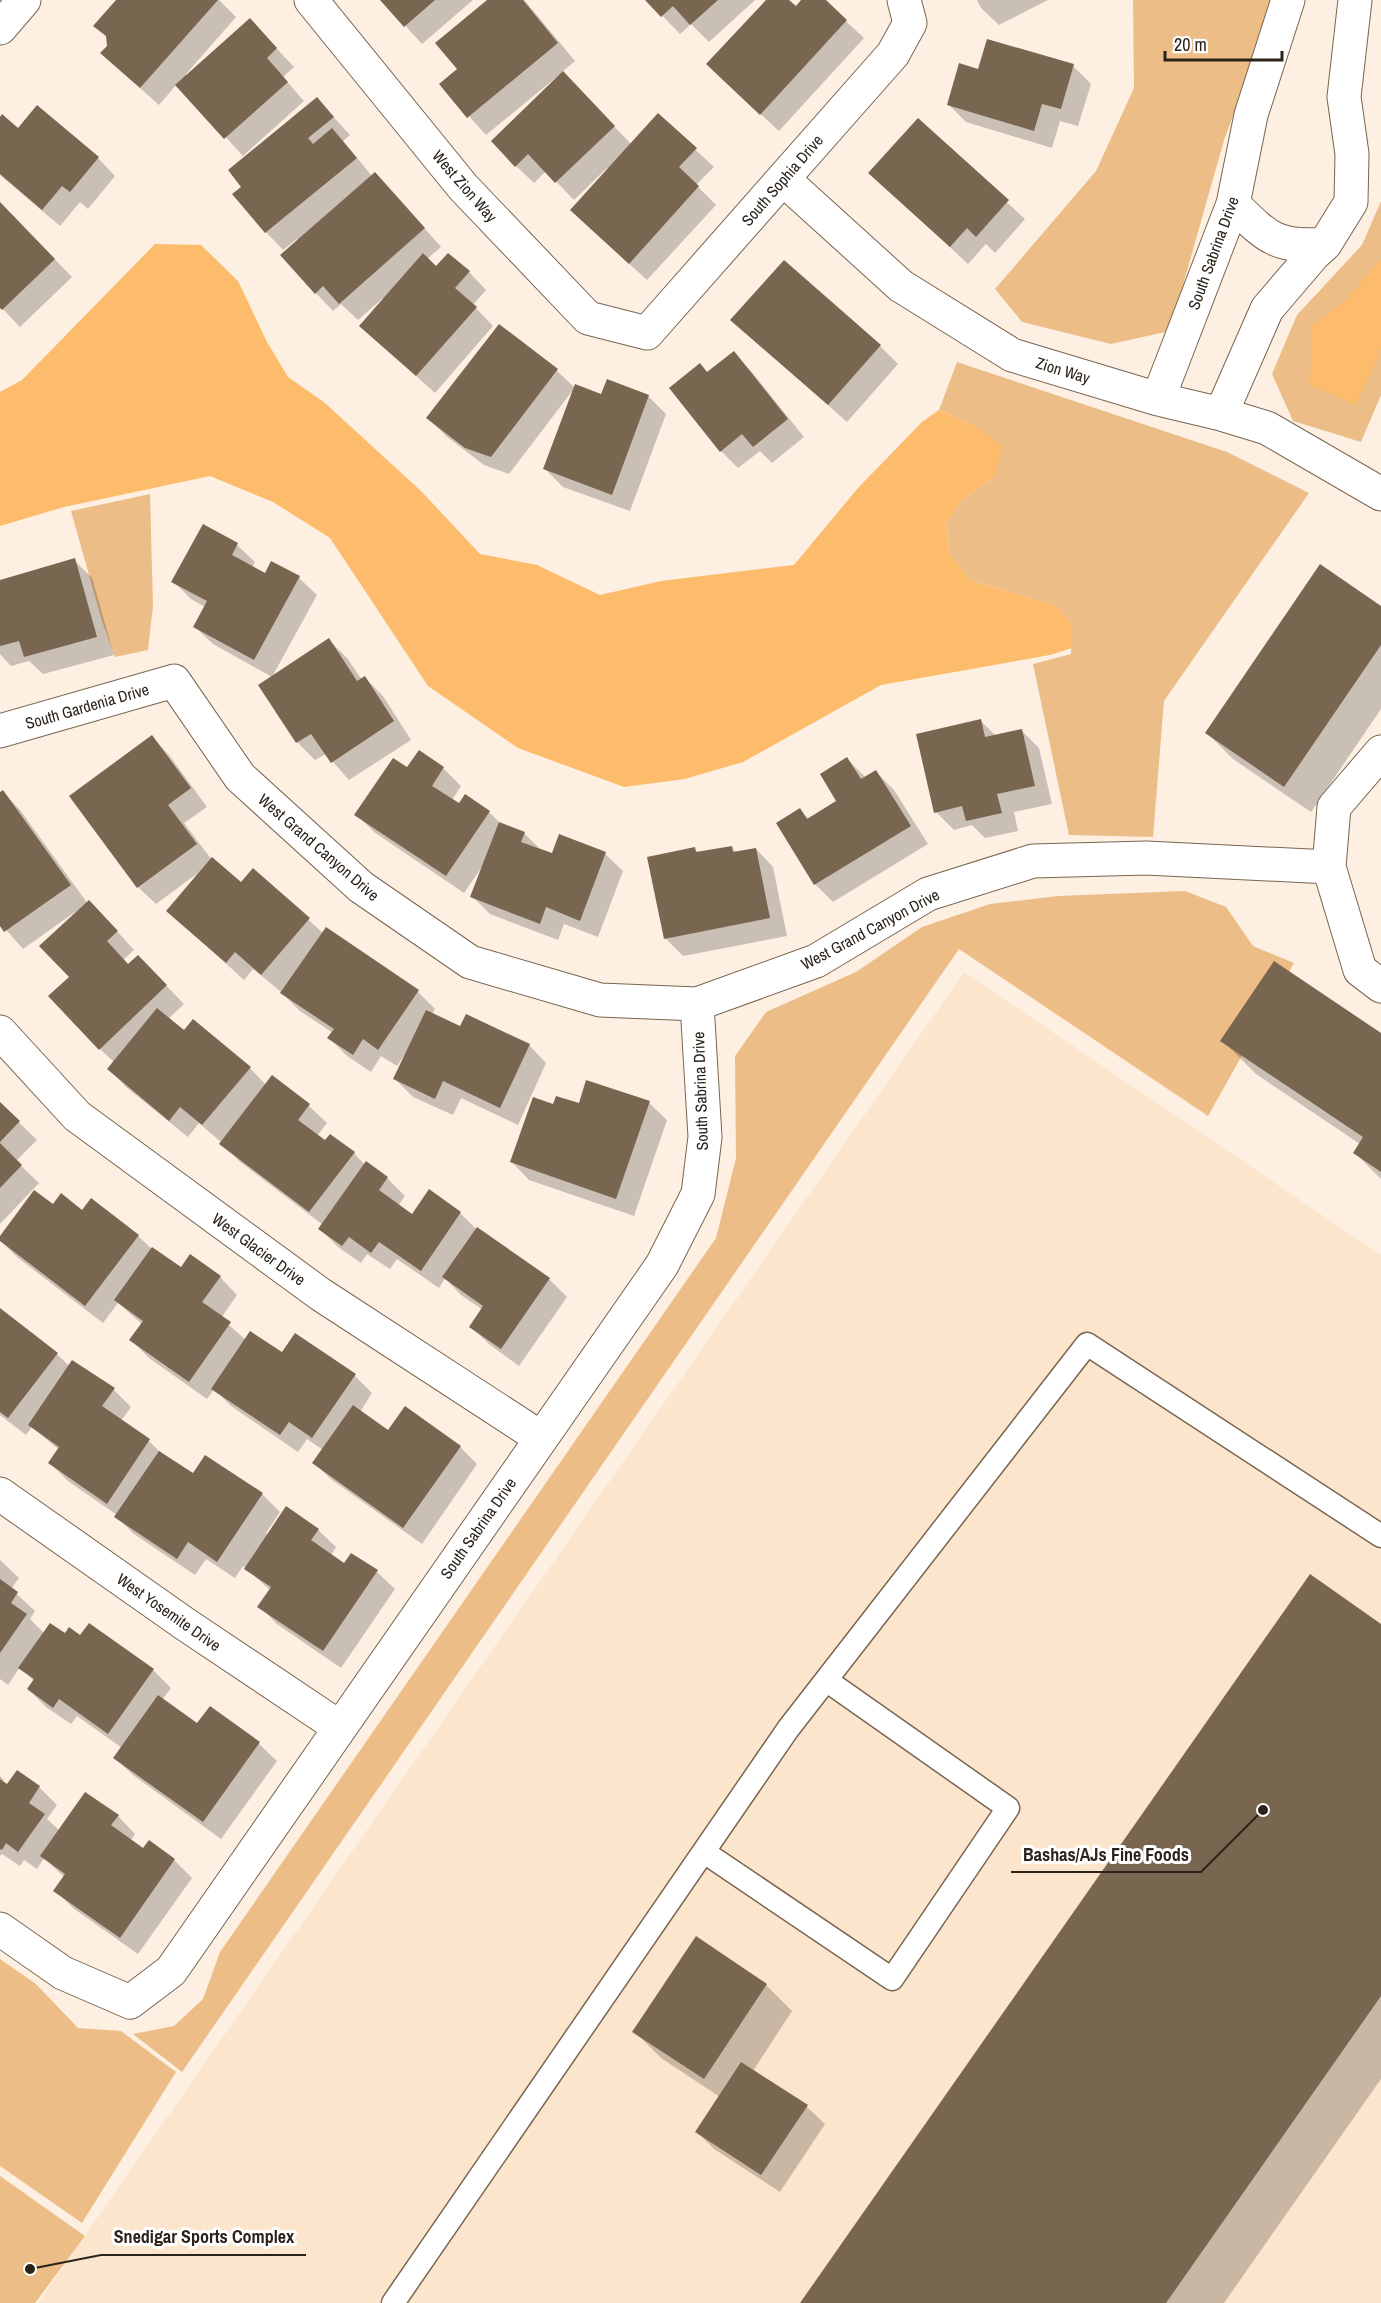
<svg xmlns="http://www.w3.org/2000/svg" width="1381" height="2303" font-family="'Archivo Narrow',sans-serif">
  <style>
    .built { fill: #fce5cd }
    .green { fill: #edbd87 }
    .water { fill: #fdbb6c }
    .shadow { fill: #0003 }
    .building { fill: #796650 }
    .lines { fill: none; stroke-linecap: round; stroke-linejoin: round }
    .service-casing { stroke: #796550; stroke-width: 25 }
    .minor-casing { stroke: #796550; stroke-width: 35 }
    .service { stroke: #fff; stroke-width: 22 }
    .minor { stroke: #fff; stroke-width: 33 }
    .labels { text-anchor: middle; stroke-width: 6; stroke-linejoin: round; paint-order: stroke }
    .street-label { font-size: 16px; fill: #2b231a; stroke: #fff }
    .leader { fill: none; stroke: #2b231a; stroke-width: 2 }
    .callout-dot { fill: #2b231a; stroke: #fff; stroke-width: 2 }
    .callout-label { font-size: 18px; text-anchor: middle; font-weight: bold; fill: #2b231a; stroke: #fff; stroke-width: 6; stroke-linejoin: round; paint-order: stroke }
  </style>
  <rect width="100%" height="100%" fill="#fdefe1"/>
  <path class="built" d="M964,972l417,283v1048h-1343z"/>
  <path class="green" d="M1133,0h143l-52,140 -54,191 -59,13 -89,-22 -27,-33 101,-118 38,-83z
    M1381,201v194l-20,47 -68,-21 -21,-47 25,-59 65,-70z
    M957,362l270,90 82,41 -145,208 -11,136 -84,-2 -36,-171 38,-10 1,-29 -15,-19 -87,-26 -20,-26 -4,-30 16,-24 32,-23 -21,-52 -34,-15z
    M150,494l3,112 -5,44 -33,7 -13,-36 -31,-110z
    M1185,891l41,16 27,39 41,17 -86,153 -249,-167 -777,1123 -49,-38 41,-8 29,-27 17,-47 496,-714 20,-80 -1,-102 31,-44 90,-40 66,-45 68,-23 68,-8z
    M0,1959l36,25 42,44 43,3 55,41 -94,151 -82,-57z
    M0,2176l85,60 -50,67h-35z"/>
  <path class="water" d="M155,244l46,1 37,36 29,61 21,35 37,26 97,89 58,62 57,11 63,30 61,-14 133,-16 64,-77 64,-66 17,-12 34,15 29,20 -8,32 -32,23 -16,24 4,30 20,26 87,26 15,19v23l-22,7 -169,30 -138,77 -58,17 -61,8 -106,-39 -90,-62 -98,-148 -57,-36 -63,-26 -146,31 -64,19v-134l22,-12z
    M1381,259v90l-25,56 -46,-20 2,-60 34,-25z"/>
  <path class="shadow" d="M118,0h101l17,17 -50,57 1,2 63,-56 44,47 -11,10 21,24 -61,55 -66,-72 -18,21 -39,-35 -12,-23v-9l-13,-12z
    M382,0h91l-51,44z
    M489,0h35l2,2 49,59 -13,11 70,73 27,-29 55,51 -18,18 20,20 -69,75 -57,-52 19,-58 -2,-2 -33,32 -28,-29 -12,12 -18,-17 44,-89 -1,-2 -73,60 -45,-50 18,-16z
    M647,0h108l-46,42 -18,-18 -11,10z
    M768,0h19l9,8 8,-8h19l41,38 -85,93 -53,-49z
    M977,0h71l-49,25 -18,-17z
    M1073,66l18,18 -13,42 -18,-5 -8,27 -86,-26 -18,-18 31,-33z
    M317,99l33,36 -7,6 29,35 20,15 49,56 -14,12 9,9 33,4 17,18 -13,15 20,21 -58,67 -74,-67 23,-26 -1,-2 -25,22 -17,-16 -8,7 -17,-18 -17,-52 -2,-2 -14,11 -17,-18 -23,-45z
    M0,119l18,11 80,28 17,18 -27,33 -8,-7 -20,24 -60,-51z
    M918,120l107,99 -30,34 -9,-9 -18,20 -98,-91z
    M0,203l72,74 -52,50 -20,-21z
    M732,320l148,26 18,18 -51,58z
    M499,326l58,45 18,17 27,8h46l18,18 -36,97 -67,-24 -18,-18 28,-79 -64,84 -25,-9 -38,-29 -18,-18z
    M733,353l18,18 53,66 -32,26 -12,-12 -22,17 -17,-17 -13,-78z
    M203,526l34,19 18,17 -3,6 14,7 33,3 18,17 -45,82 -59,-33 -18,-17 10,-20 -14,-8 -18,-18z
    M74,560l18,18 22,77 -71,19 -14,-13 -18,5 -11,-12v-73z
    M1381,607v102l-70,103 -78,-53 -26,-26z
    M329,640l18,18 15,22 3,-2 18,18 28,44 -62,40 -23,-26 -11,6 -18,-18 -37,-57z
    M981,721l15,15 26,-5 17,17 13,56 -38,8 4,19 -33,7 -13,-13 -18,5 -18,-18z
    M152,737l17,18 38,52 -23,16 28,37 29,24 12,-14 70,63 95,59 17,17 -3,5 29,14 68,17 17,18 -28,62 -57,-27 -8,17 -40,-18 -18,-18 11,-24 -1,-1 -8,12 -16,-10 -10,16 -24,-16 -18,-18 4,-5 -33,-22 -20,-20 -27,-22 -9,11 -76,-69 30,-38 -42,31 -18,-17z
    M419,752l24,16 18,18 -9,14 7,6 30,6 12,12 23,9 18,18 10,4 53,-1 18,17 -25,66 -34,-13 -6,16 -68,-26 -18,-18 10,-29 -18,26 -90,-61 -18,-18 51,-45z
    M847,759l18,18 11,-5 18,18 34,54 -95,58 -17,-17 -38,-62 22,-13 9,9 29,-18z
    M3,792l17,18 68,94 19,16 27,30 -11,10 6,6 27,9 28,29 -16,15 16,13 66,36 16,17 6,-8 37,29 18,17 -10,13 9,7 28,10 11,12 22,13 18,18 -7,10 14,10 17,-25 31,22 17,17 72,49 18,18 -48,69 -30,-22 -18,-17 12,-17 -22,-15 -16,-17 -6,10 -42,-29 -7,10 -23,-15 -6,9 -23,-16 -18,-18 3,-4 -84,-64 -17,-18 -23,-20 -11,14 -62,-50 -17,-18 5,-7 -14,-13 -29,-72 8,-65 -1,-2 -55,39 -23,-26v-129z
    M731,847l6,6 19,-4 17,18 14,69 -104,20 -17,-17 28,-90 5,4z
    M1381,1035v144l-27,-27 6,-8 -104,-70 -34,-34z
    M649,1103l18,17 -33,96 -105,-36 -17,-18 42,-56z
    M0,1104l37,36 -21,21 23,22 -39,41z
    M91,1200l47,36 14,13 30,20 38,8 17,18 -16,23 25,22 36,14 73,22 17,17 -12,19 28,20 72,15 17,17 -55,80 -90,-64 -18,-17 9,-13 -16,-11 -9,13 -67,-46 -17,-17 -7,10 -58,-41 -18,-18 11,-16 -24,-21 -15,20 -86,-66 -17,-17 53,-34 29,6z
    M0,1310l57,44 12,12 45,24 17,17 -10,14 28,20 17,17 27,17 12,-18 57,37 18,18 -14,21 2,2 50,-5 18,17 -5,8 14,10 7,-10 25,17 18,17 -54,79 -64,-44 -18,-18 11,-16 -27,-24 -8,12 -29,-19 -11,16 -61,-41 -18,-18 1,-1 -49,-34 -18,-18 9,-13 -27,-23 -6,8 -26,-20z
    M0,1560l19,18 -8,11 24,22 -5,8 15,15 35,3 73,33 18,18 -9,12 35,25 13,-17 49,36 18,17 -56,78 -88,-64 -18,-17 7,-10 -45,-32 -6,8 -25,-17 -18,-18 6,-8 -14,-14 -12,18 -8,-6z
    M1381,1626v453l-157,224h-422z
    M17,1772l22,15 18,18 -10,14 13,12 58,-15 17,18 -4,6 13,10 5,-8 25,18 18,18 -54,76 -65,-46 -18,-18 9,-13 -20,-19 -7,11 -13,-9 -4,6 -18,-12 -2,2v-80l4,4 -2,3 5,3z
    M766,1985l26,26 -39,60 54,36 18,17 -45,68 -66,-43 -17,-17 23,-35 -59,-39 -27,-27z"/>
  <path class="building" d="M116,0h102l-78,88 -40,-35 7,-7 -1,-10 -13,-10z
    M380,0h55l-31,27z
    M487,0h36l35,43 -91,75 -28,-34 18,-15 -22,-26z
    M645,0h73l-28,25 -17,-19 -12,11z
    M766,0h23l7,6 5,-6h25l21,20 -87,95 -54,-51z
    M250,18l27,30 -10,10 21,24 -64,57 -49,-54z
    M987,39l87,25 -13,45 -19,-5 -8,27 -87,-26 12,-42 19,6z
    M563,71l52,55 -60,57 -27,-29 -13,13 -24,-26z
    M317,97l17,20 -26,21 5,6 19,-16 25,30 -92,75 -33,-39 9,-7 -13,-17z
    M37,105l62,52 -29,35 -8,-6 -20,24 -42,-36v-57l2,-3 16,14z
    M658,113l39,35 -18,19 20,19 -70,78 -59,-54z
    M918,118l91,82 -33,37 -9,-9 -17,19 -82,-74z
    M375,172l50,56 -86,76 -16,-18 -8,8 -35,-39z
    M0,202l55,57 -53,51 -2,-2z
    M423,253l13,13 12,-13 22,18 -15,17 22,19 -61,69 -57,-50z
    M784,260l97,85 -53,60 -98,-85z
    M499,324l59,45 -67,88 -26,-9 -39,-30z
    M734,351l54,68 -35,28 -11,-13 -22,18 -51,-64 31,-25 7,9z
    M607,379l42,16 -37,100 -69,-26 32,-85 26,10z
    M203,524l35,19 -6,12 33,18 6,-12 29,15 -46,84 -61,-33 14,-26 -36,-19z
    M75,558l22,79 -73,20 -5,-16 -19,5v-66z
    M1320,564l61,42v39l-97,142 -79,-54z
    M329,638l28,43 8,-5 29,45 -63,42 -20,-29 -15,9 -38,-58z
    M981,719l4,18 37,-8 13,57 -38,8 5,19 -36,8 -4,-15 -28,7 -18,-79z
    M152,735l39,53 -23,17 29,39 -60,44 -68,-92z
    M419,750l25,17 -12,19 27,17 6,-9 25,17 -44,65 -92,-61 39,-57 14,9z
    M847,757l14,22 15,-9 35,56 -97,59 -38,-62 24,-15 7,11 29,-18 -16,-27z
    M3,790l68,95 -67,47 -4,-6v-134z
    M499,822l26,10 -4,10 31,11 7,-19 47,18 -26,69 -34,-14 -6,17 -70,-27z
    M732,846l1,6 23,-4 14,70 -106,21 -17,-82 48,-10 1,5z
    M212,857l29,25 12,-14 57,50 -49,57 -26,-23 -9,11 -60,-52z
    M89,900l29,31 -11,10 21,23 10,-9 29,30 -68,65 -51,-54 21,-19 -30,-31z
    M326,927l93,63 -41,60 -15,-11 -10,16 -26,-17 7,-9 -54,-36z
    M1274,961l107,72v139l-28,-19 10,-16 -143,-96z
    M157,1008l27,22 9,-11 58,48 -49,58 -22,-18 -11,14 -62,-52z
    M426,1010l34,16 6,-12 64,30 -30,64 -57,-27 -8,18 -42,-20z
    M272,1075l38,29 -12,16 27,20 5,-6 25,18 -46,60 -90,-68z
    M586,1080l64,21 -34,98 -106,-37 23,-65 20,7 3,-8 23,7z
    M0,1102l20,19 -20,21z
    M0,1143l22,22 -22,23z
    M366,1161l22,16 -9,13 33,24 17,-25 32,23 -40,59 -42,-29 -8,11 -22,-16 -7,9 -24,-17z
    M34,1190l19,14 8,-11 21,17 9,-12 48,37 -54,71 -85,-65v-5z
    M477,1227l73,51 -49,71 -32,-22 14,-21 -41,-29z
    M152,1247l29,20 9,-13 31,22 -19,26 29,20 -42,60 -60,-42 14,-19 -29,-21z
    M0,1308l58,45 -50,65 -8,-6z
    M250,1331l32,21 13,-19 61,41 -44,64 -23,-16 -9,13 -69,-46z
    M72,1360l43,28 -13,18 48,33 -43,65 -59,-41 11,-16 -31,-22z
    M353,1405l35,25 17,-24 56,40 -58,82 -91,-65z
    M159,1451l34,22 12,-18 58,38 -46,69 -29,-20 -11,17 -63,-42z
    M286,1506l33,23 -8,11 33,23 7,-10 27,17 -55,81 -66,-44 14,-20 -27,-18z
    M1310,1574l71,50v372l-215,307h-366z
    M0,1579l18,13 -7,11 16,11 -27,39z
    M50,1623l15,10 4,-6 11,8 9,-12 65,46 -46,65 -49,-35 -6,9 -26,-19 7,-10 -16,-11z
    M158,1695l39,28 13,-17 50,36 -57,80 -90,-64z
    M17,1770l23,16 -11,17 16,11 -27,38 -12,-9 -4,7 -2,-1v-70l7,5z
    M85,1792l34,23 -8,10 32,23 6,-8 26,19 -55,79 -67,-47 12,-17 -25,-18z
    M696,1936l71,48 -63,95 -72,-47z
    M741,2062l67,43 -47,70 -66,-43z"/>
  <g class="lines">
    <g class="service-casing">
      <path id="service" d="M704,1852l188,127 116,-171 -182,-128
        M393,2303l395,-574 299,-385 294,192"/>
    </g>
    <g class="minor-casing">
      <path id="minor" d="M311,0l152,187 125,131 59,15 246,-279 17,-31 -6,-23
        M0,28l24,-28
        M783,179l118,107 111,69 146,44 63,15 46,14 114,66
        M1233,204c34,33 42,44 92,40
        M1158,399l75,-195 18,-89 37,-115
        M1221,414l46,-105 47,-55 11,-10 26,-42 1,-48 -8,-57 11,-97
        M0,731l174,-50 66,96 121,110 109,75 130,38 97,4 119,-43 112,-67 105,-33 113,-3 183,9
        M1381,752l-47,55 -5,60 31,103 21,16
        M0,1032l77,84 243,178 221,144
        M0,1494l185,130 154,103
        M0,1929l63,44 67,29 41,-31 491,-706 36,-71 7,-57 -8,-133"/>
    </g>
    <use href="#service" class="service"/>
    <use href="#minor" class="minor"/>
  </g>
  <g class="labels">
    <g class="street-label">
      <text transform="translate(782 180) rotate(-49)" y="6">South Sophia Drive</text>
      <text transform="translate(465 186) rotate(49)" y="6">West Zion Way</text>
      <text transform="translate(1213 253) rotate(-70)" y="6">South Sabrina Drive</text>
      <text transform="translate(1063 370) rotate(17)" y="6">Zion Way</text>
      <text transform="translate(87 706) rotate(-16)" y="6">South Gardenia Drive</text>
      <text transform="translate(319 847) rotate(41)" y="6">West Grand Canyon Drive</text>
      <text transform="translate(870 929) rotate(-28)" y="6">West Grand Canyon Drive</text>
      <text transform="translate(700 1091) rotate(-92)" y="6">South Sabrina Drive</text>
      <text transform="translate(259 1249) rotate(36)" y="6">West Glacier Drive</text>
      <text transform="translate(478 1528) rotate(-55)" y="6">South Sabrina Drive</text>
      <text transform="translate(169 1612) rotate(35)" y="6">West Yosemite Drive</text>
    </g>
  </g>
  <path class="leader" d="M1263 1810L1201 1872H1011M30 2269L101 2255H306"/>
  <g class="callout-dot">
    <circle cx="1263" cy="1810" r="6"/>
    <circle cx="30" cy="2269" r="6"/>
  </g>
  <g class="callout-label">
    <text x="1106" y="1861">Bashas/AJs Fine Foods</text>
    <text x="204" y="2243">Snedigar Sports Complex</text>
  </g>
  <path d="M1165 51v9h117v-9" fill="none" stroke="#2b231a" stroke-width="3"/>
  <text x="1174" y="51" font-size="18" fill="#2b231a" stroke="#ffffff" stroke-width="4.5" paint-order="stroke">20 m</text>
</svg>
